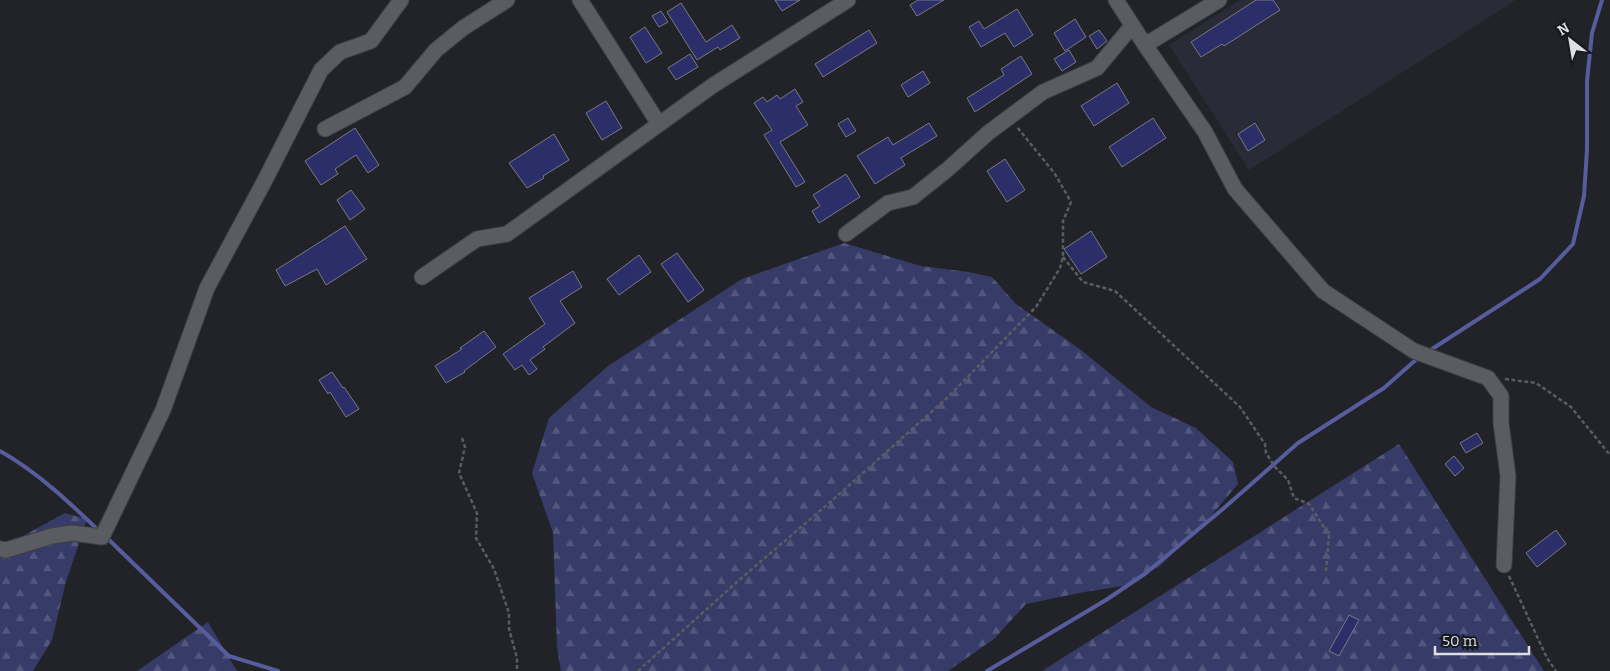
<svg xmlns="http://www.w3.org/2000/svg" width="1610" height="671" font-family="Bitter,serif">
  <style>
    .built { fill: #292b36 }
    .forest { fill: url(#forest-firs) }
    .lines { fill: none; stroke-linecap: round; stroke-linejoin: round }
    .stream { stroke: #565c9c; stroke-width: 4 }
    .building { fill: #2c2e69; stroke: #797a81 }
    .minor-casing { stroke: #3e3f43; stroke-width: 17 }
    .path { stroke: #5b5c61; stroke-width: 2.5; stroke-dasharray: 4 2.5; stroke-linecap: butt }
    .minor { stroke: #5a5c62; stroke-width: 15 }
  </style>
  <defs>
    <pattern id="forest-firs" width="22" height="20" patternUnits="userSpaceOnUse" patternTransform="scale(1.25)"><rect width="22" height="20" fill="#373b67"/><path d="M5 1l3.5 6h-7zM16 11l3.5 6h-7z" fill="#54577d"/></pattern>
  </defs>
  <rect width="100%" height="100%" fill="#222328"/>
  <path class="built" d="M1240,0h276l-267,170 -80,-125z"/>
  <path class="forest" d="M844,243l77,23 47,6 24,5 24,27 65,46 70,57 45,21 37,34 5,22 -28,33 -50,49 -37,20 -39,6 -58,12 -32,35 -46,32h-387l-4,-24 -4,-114 -21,-60 17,-55 59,-52 134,-87z
    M1399,444l145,227h-502z
    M65,513l22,6 -22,66 -13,55 -19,31h-33v-115l19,-18z
    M208,622l29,49h-100z"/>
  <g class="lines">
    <path class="stream" d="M1429,351l111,-72 33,-35 11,-48 3,-46v-69l5,-48 10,-33
      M0,451c37,21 68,50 99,80
      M106,537l123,119 49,15
      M987,671l119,-71 40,-27 78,-65 74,-65 86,-55 35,-31"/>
  </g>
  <path class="building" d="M775,0h25l-18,11z
    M918,0h26l-27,16 -7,-11z
    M1256,0h17l7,10 -56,36 -2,-2 -21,13 -10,-15z
    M681,3l25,39 26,-17 8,13 -20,12 -2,-3 -21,13 -30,-48z
    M1017,9l16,26 -19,12 -9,-14 -24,14 -12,-20 10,-6 5,8z
    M661,11l7,11 -9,5 -7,-11z
    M1075,19l11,18 -21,14 -11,-18z
    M645,27l17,26 -16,10 -16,-26z
    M869,30l8,13 -54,34 -8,-13z
    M1099,30l8,11 -10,8 -8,-13z
    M1069,50l7,12 -14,9 -8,-12z
    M690,54l8,13 -22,13 -8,-12z
    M1021,56l11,18 -57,38 -8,-14 37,-23 -3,-6z
    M923,71l7,12 -22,14 -7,-12z
    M1117,83l12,20 -35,23 -13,-20z
    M795,89l8,13 -7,4 12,19 -28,17 25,40 -9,5 -32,-52 8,-5 -18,-27 9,-6 4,5 10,-7 3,4z
    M606,101l16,27 -20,12 -16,-27z
    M848,118l8,13 -10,6 -8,-13z
    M1153,118l13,20 -44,29 -13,-20z
    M929,123l8,13 -36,22 4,7 -30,19 -18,-28 31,-19 5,8z
    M1255,123l10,17 -17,11 -10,-17z
    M355,128l24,37 -11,8 -12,-18 -21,14 3,5 -17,11 -16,-24z
    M554,134l15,26 -26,16 1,2 -17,10 -18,-25z
    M1005,159l20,31 -18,12 -20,-31z
    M846,174l14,23 -41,26 -7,-12 8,-5 -7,-11z
    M351,190l14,19 -15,11 -13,-20z
    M345,226l22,33 -41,26 -9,-16 -32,17 -9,-16z
    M1091,231l16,26 -26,17 -17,-25z
    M677,253l27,37 -16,12 -27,-38z
    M639,255l12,17 -32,23 -12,-16z
    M573,271l9,16 -22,14 15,22 -32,24 2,2 -15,11 7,9 -8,6 -7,-10 -7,5 -12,-16 42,-30 -16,-26z
    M484,331l12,16 -32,24 1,1 -19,11 -11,-17 27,-17 -2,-1z
    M332,372l11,16 1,-1 15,22 -13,8 -16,-25 -2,2 -9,-14z
    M1477,433l6,10 -17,10 -6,-10z
    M1454,456l10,12 -9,8 -10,-12z
    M1556,530l10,14 -29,23 -11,-14z
    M1349,615l10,5 -20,36 -10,-5z"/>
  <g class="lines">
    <g class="minor-casing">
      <path id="minor" d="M580,0l79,124
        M1116,0l29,45 60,87 30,57 88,102 91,60 74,27 13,18v27l7,53 -4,89
        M1145,45l74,-45
        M325,129l80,-42 31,-37 27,-22 44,-28
        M846,234l42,-31 25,-6 35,-28 40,-36 55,-41 54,-24 35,-42
        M422,277l55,-38 30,-5 205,-148 136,-86
        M0,549l6,1 46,-14 20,-3 30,4 61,-127 44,-122 57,-106 57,-112 19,-18 31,-11 30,-41"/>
    </g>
    <path class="path" d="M1063,257l20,25 32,9 125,116 25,37 1,9 9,14 13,13 6,18 15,6 20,31 -3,36
      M1505,379l31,4 35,24 39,48
      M462,438l3,9 -6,26 18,40 -1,25 18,31 15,44v16l8,29v13
      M1509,576l38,82 9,13
      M638,671l100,-90 90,-77 119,-106 89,-91 24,-39 3,-11v-36l8,-19 -16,-28 -38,-47"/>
    <use href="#minor" class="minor"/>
  </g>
  <g transform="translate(1570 40) rotate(329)" stroke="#18191f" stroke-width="4" paint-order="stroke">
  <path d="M0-4L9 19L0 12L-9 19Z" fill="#dedfe3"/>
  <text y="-8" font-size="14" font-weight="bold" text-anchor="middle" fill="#dedfe3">N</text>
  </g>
  <path d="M1435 646v8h94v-8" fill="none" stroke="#dedfe3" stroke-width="2.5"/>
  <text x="1442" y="646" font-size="15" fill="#dedfe3" stroke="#18191f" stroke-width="4" paint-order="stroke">50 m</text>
</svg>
